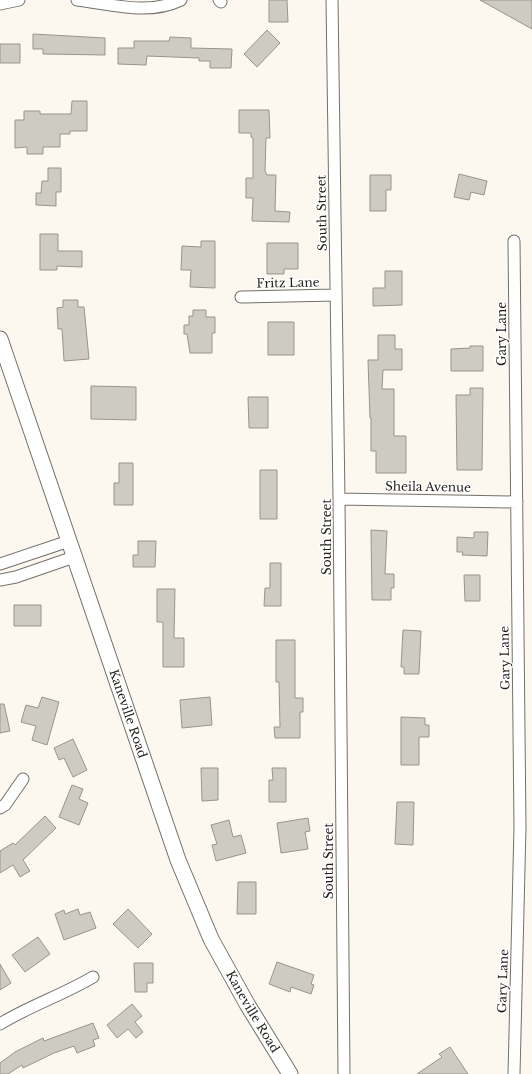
<svg xmlns="http://www.w3.org/2000/svg" width="532" height="1074" font-family="'Libre Baskerville',serif">
  <style>
    .building { fill: #cecbc3; stroke: #99958e }
    .lines { fill: none; stroke-linecap: round; stroke-linejoin: round }
    .street-casing { stroke: #74716a; stroke-width: 13 }
    .secondary-casing { stroke: #74716a; stroke-width: 17 }
    .street { stroke: #fff; stroke-width: 11 }
    .secondary { stroke: #fff; stroke-width: 15 }
    .labels { text-anchor: middle; stroke-width: 3; stroke-linejoin: round; paint-order: stroke }
    .street-label { font-size: 12px; fill: #1f1e1b; stroke: #fff }
  </style>
  <rect width="100%" height="100%" fill="#fcf8f0"/>
  <path class="building" d="M269,0h18l1,22h-19z
    M480,0h52v29z
    M267,30l13,13 -23,24 -13,-13z
    M33,34l72,4v17l-62,-1v-5h-10z
    M170,37l21,1v10l41,1 -1,19h-21v-7h-11v-3l-52,-2 -1,9 -28,-1v-16h16v-7h35z
    M0,44h20v19h-20z
    M72,101h15v30h-17v3h-10v13h-17v7h-16v-7l-12,1v-28h9v-9h16v3h31z
    M239,110h30l1,28h-4l-1,33 2,4h9l-1,36 15,1 -1,10 -37,-1 1,-23h-7v-20h7v-40l-2,-1v-4h-12z
    M48,168h13v24h-5v14l-20,-1v-12h5l1,-12h6z
    M459,174l28,7 -3,14 -13,-3 -2,8 -15,-3z
    M370,175h21v15h-5v21h-16z
    M40,234h18v17h24v16l-25,-1v4h-17z
    M201,241h14v47l-25,-1 1,-17h-10l1,-24 19,1z
    M267,243h31v26h-14v5h-17z
    M385,271h17v34l-29,1v-18h12z
    M63,300h15v7h6l5,52 -25,2 -2,-32h-4l-1,-21 6,-1z
    M193,310h13v7h9v16h-3v20h-22l-3,-19h-3v-9h5v-9h4z
    M268,322h26v33h-26z
    M378,335h17v14h7v21h-19l-1,19h12v47h12v37h-30v-22h-5v-33h-1l-2,-58h10z
    M470,346h13v25h-32v-22l19,-1z
    M91,386l45,1v33l-45,-1z
    M470,388h13l-1,82h-25l-1,-75h14z
    M248,397h20v31h-19z
    M119,463h14v42h-19v-22h5z
    M260,470h17v49h-17z
    M371,530l16,1 -2,43h9v14h-3v12h-19z
    M474,532h14l-1,24 -25,-1 1,-3h-6v-15l17,1z
    M138,541h18l-1,26h-22v-12h5z
    M270,563h11v43h-17l1,-18h5z
    M464,575h16v26h-15z
    M157,589h18l-1,49h10v29h-21v-45h-6z
    M14,605h27v21h-27z
    M403,630l18,1 -2,43h-15v-7h-3z
    M276,640h19v58h8v14h-3v26h-25l-1,-11h6l-1,-45h-3z
    M42,697l17,5 -12,43 -15,-5 4,-14 -15,-4 5,-17 12,3z
    M210,697l2,28 -30,3 -2,-28z
    M0,704h4l6,27 -10,2z
    M401,717l24,1v7h4v12h-10v28h-18z
    M73,739l14,31 -14,7 -9,-19 -5,2 -5,-12z
    M201,768h17v32l-16,1z
    M272,768h14v34h-17v-22h4z
    M72,785l11,4 -4,10 9,4 -9,22 -20,-8z
    M397,802h17l-1,43 -18,-1z
    M45,816l11,12 -33,32 7,11 -10,6 -7,-12 -13,8v-22l13,-8 2,2z
    M308,818l2,13 -5,1 3,17 -27,4 -4,-30z
    M229,820l4,17 8,-2 5,18 -30,8 -4,-16 5,-1 -6,-19z
    M238,882h18v32h-19z
    M78,909l2,6 10,-3 6,16 -32,12 -9,-26 9,-4 1,4z
    M128,909l24,25 -14,14 -25,-24z
    M38,937l12,17 -25,18 -13,-17z
    M277,962l37,13 -3,9 3,1 -3,9 -20,-7 -1,5 -21,-8z
    M134,963h19v20h-6v9h-12z
    M0,964l11,19 -11,7z
    M132,1004l10,12 -7,6 8,10 -7,6 -8,-9 -11,9 -10,-13z
    M93,1023l6,15 -6,2 2,6 -18,7 -3,-7 -20,7 -31,15 -1,-3 -14,9h-8v-11l15,-11 28,-14 1,3z
    M450,1047l18,27h-51l25,-17 -3,-3z"/>
  <g class="lines">
    <g class="street-casing">
      <path id="street" d="M77,0c34,4 70,16 104,0
        M219,0l2,2
        M332,0l7,499 5,575
        M0,4l19,-4
        M241,297l95,-2
        M339,499l178,3
        M0,564l69,-23
        M0,580l16,-3 58,-20
        M0,808l5,-3 18,-26
        M0,1024c29,-18 63,-29 93,-47
        M514,1074l6,-247 -6,-586"/>
    </g>
    <g class="secondary-casing">
      <g id="secondary">
        <path id="s1" d="M0,339l178,521 33,79 36,65 43,70"/>
      </g>
    </g>
    <use href="#street" class="street"/>
    <use href="#secondary" class="secondary"/>
  </g>
  <g class="labels">
    <g class="street-label">
      <text transform="translate(322 213) rotate(-91)" y="4">South Street</text>
      <text transform="translate(288 283) rotate(-1)" y="4">Fritz Lane</text>
      <text transform="translate(502 334) rotate(-90)" y="4">Gary Lane</text>
      <text transform="translate(428 487) rotate(1)" y="4">Sheila Avenue</text>
      <text transform="translate(327 537) rotate(-90)" y="4">South Street</text>
      <text transform="translate(505 658) rotate(-91)" y="4">Gary Lane</text>
      <text dy="4" stroke="none"><textPath href="#s1" startOffset="396">Kaneville Road</textPath></text>
      <text transform="translate(329 861) rotate(-90)" y="4">South Street</text>
      <text transform="translate(503 981) rotate(-88)" y="4">Gary Lane</text>
      <text dy="4" stroke="none"><textPath href="#s1" startOffset="720">Kaneville Road</textPath></text>
    </g>
  </g>
</svg>
